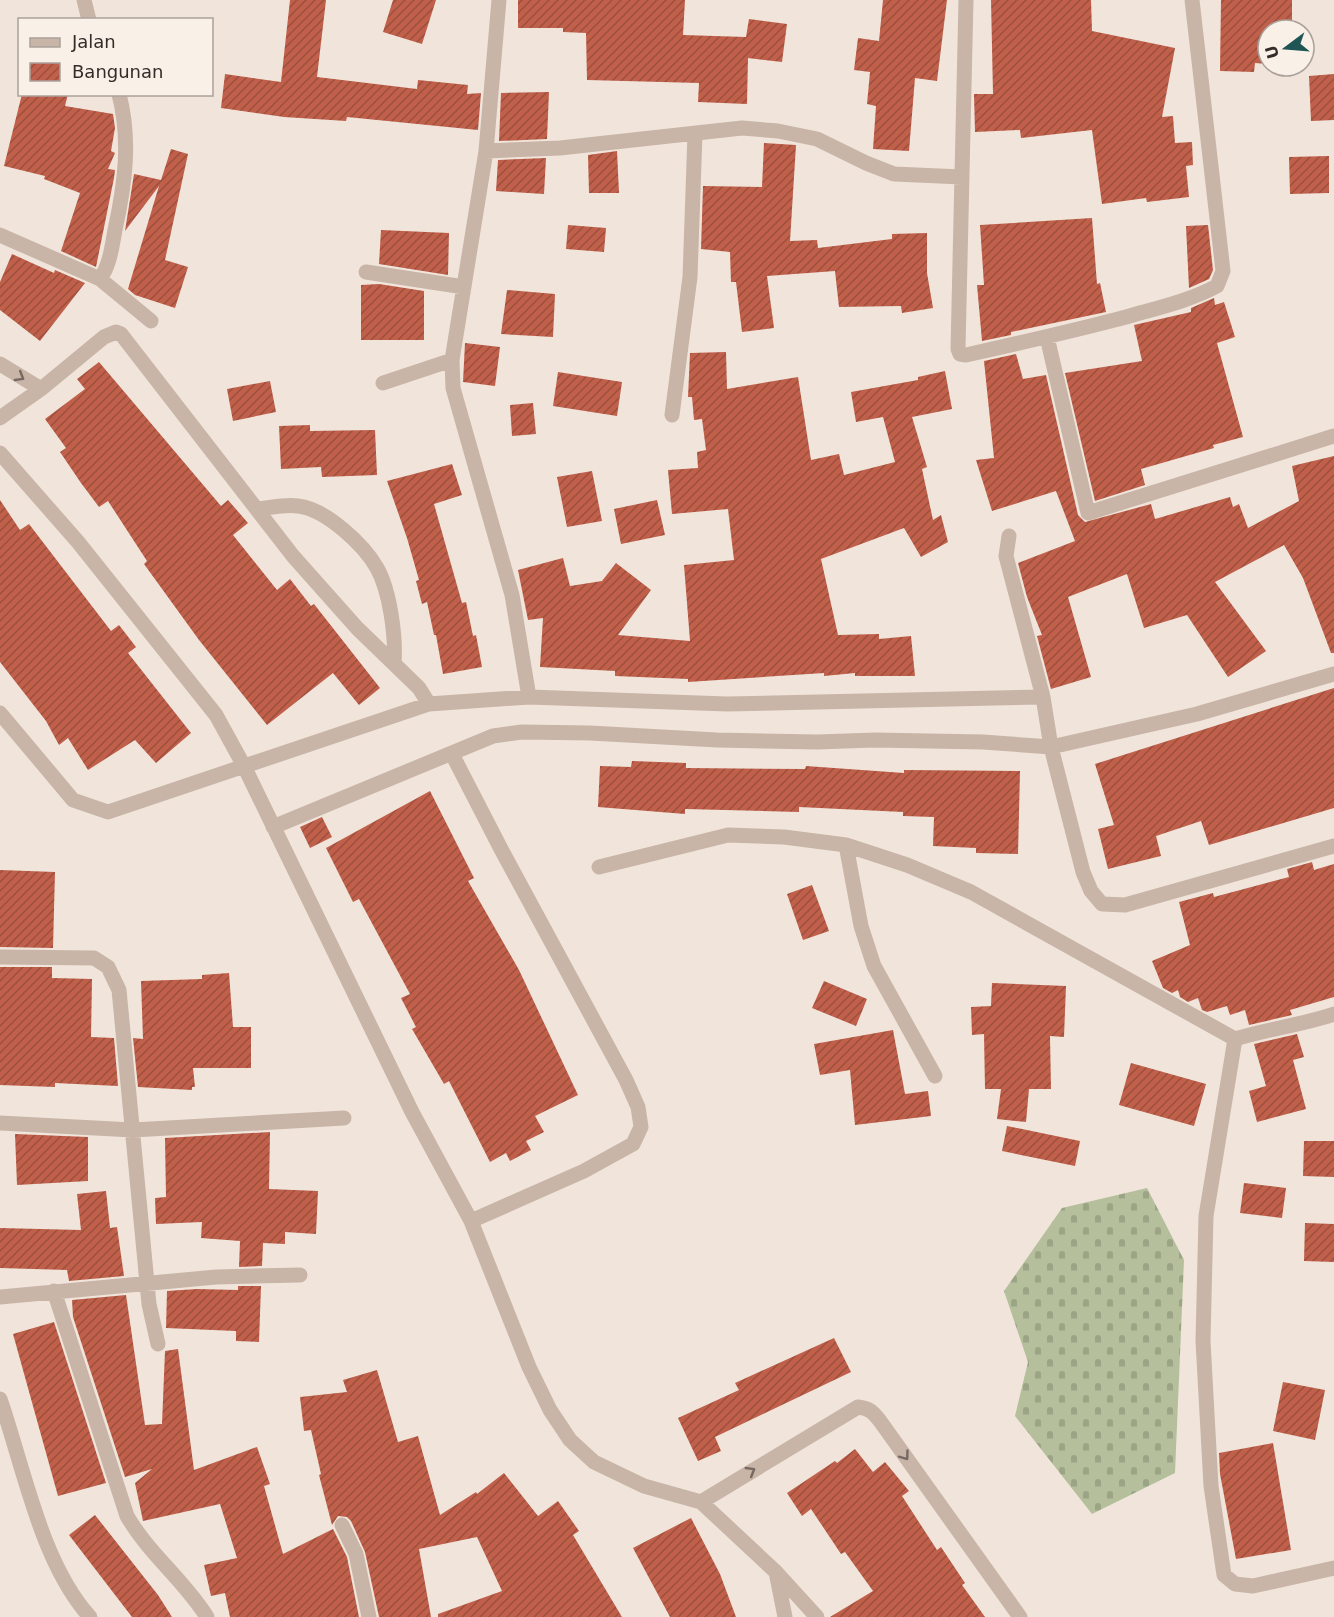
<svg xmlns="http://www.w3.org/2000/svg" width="1334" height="1617" font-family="'DejaVu Sans',sans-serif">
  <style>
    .cemetery { fill: url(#cemetery-stones) }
    .building { fill: url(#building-hatch) }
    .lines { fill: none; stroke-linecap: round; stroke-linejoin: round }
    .service { stroke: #c8b5a8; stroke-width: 15 }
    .minor { stroke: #c8b5a8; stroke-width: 15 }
    .oneway { stroke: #776962 }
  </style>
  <defs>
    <pattern id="cemetery-stones" width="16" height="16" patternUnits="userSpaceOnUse" patternTransform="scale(1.5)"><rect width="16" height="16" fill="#b5bf9c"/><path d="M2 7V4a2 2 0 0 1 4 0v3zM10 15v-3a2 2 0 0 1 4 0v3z" fill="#9ca486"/></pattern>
    <pattern id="building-hatch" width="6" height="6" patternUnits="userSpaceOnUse" patternTransform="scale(1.5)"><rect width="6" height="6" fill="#c05f4a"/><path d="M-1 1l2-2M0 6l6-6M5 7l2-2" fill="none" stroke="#9d4f3e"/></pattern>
  </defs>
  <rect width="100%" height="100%" fill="#f1e5db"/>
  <path class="cemetery" d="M1147,1188l37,72 -9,213 -83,41 -77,-98 13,-54 -24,-71 58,-83z"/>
  <path class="building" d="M290,0h36l-9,77 100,12 1,-9 50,5 -1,9 14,-1 -3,37 -131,-13 -1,4 -62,-4 -63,-9 4,-34 56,8z
    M393,0h43l-14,44 -39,-12z
    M518,0h167l-2,35 63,2 3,-18 38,5 -5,38 -34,-4 -1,46 -49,-2 1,-19 -112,-3 -1,-47 -23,-1v-4h-45z
    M883,0h64l-10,81 -22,-3 -6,73 -36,-2 3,-43 -9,-2 3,-32 -16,-2 4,-32 21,3z
    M991,0h100l1,31 83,17 -13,69 11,-1 2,27 17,-1 1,23 -7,1 3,31 -42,5 -1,-4 -44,6 -10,-74 -71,8 -1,-8 -45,2 -1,-38h19z
    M1221,0h71v30h-24v34l-13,-1 -1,9 -34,-1z
    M1334,74v46l-23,1 -2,-45z
    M549,92l-2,47 -48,2 2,-48z
    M22,94h46l-3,12 48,8 2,14 -4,23 4,2 -7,16 7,1 -1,8 -18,89 -35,-16 19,-58 -36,-14 1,-3 -41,-10z
    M764,143l32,2 -6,96 27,-1 1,8 74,-9v-5l35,-1v40l6,35 -31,5 -1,-7 -62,1 -4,-36 -68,5 7,52 -32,4 -6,-50h-5l-1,-30 -29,-3 2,-63 59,1z
    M171,149l17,5 -23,106 23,7 -13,41 -40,-13 -7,-6 31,-103 -34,45 9,-57 27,6z
    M617,151l2,42h-30l-1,-38z
    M1329,156v37l-39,1 -1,-37z
    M546,158l-2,36 -48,-3 2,-31z
    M1092,218l5,66 3,-1 6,29 -95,20v3l-29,6 -5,-56h7l-4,-60z
    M568,225l38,3 -2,24 -38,-3z
    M1208,225l5,45 -4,9 -20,9 -3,-62z
    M381,230l68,3 -1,42 -69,-11z
    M12,254l42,19 1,-3 30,13 -45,58 -40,-31v-28z
    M379,284l45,7v49h-63v-55z
    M507,290l48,4 -2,43 -52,-3z
    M1214,298l1,7 9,-3 11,35 -18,6 26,94 -30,8 1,3 -73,21 4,16 -50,16 -30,-128 77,-12 -8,-36 57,-13v-4z
    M465,343l35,4 -5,39 -32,-4z
    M726,352l1,37 71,-12 13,83 28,-6 5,21 51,-13 -12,-45 -27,5 -5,-30 67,-12v-3l27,-6 7,38 -40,8 15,50 -5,2 11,51 8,-5 7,27 -27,15 -17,-29 -83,31 17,76 41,-1v5l32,-3 4,40h-60v-3l-31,3v-3l-136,9v-3l-73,-3v-5l-75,-4 3,-49 -15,2 -10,-50 45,-12 7,28 32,-5 14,-18 35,27 -33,45 72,6 -6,-76 50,-5 -6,-51 -56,5 -4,-44 30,-2 -1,-16 9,-2 -4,-31 -8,1 -2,-23h-4l2,-44z
    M1016,354l7,25 23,-4 32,140 7,7 66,-18 4,15 75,-22 3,10 6,-3 9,24 51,-27 -7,-35 42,-10v197h-3l-28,-75 -19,-33 -69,37 51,69 -38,26 -41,-62 -43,13 -17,-54 -59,23 23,80 -40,12 -14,-53 5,-1 -15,-38 -9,-34 57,-22 -19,-50 -64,20 -16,-51 18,-2 -10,-97z
    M99,362l122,144 7,-6 20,23 -15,12 44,55 13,-11 21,27 3,-2 66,84 -21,17 -26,-32 -66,52 -68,-85 -55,-76 3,-3 -39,-60 -9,6 -18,-24 -21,-31 6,-4 -21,-29 40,-30 -8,-10z
    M558,372l64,10 -5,34 -64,-10z
    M270,381l6,31 -43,9 -6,-32z
    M533,403l3,31 -24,2 -2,-31z
    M310,425v6l65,-1 2,45 -55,2 -1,-10 -40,2 -2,-43z
    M452,464l10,31 -28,9 28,99 4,-1 7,34 3,-1 6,32 -39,7 -7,-39h-2l-7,-33 -5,2 -6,-23 3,-1 -12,-42 -20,-57z
    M592,471l10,50 -35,6 -10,-50z
    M0,500l20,30 9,-6 82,107 8,-6 17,22 -8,6 63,80 -35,30 -21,-23 -47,30 -20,-32 -9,7 -13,-24 -46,-59z
    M657,500l8,35 -44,9 -7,-35z
    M1334,688v120l-125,37 -8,-24 -45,15 5,20 -53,13 -10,-40 16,-4 -19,-61z
    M632,761l54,2v5l119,1 1,-3 98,7v-3l116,1 -2,83 -42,-1v-5l-43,-2 1,-29 -31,-1v-4l-104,-5v5l-114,-3v5l-87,-7 2,-41 31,1z
    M430,791l44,87 -6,3 51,89 59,125 -43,21 9,16 -18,9 5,9 -21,11 -4,-8 -16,9 -41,-81 -5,3 -32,-55 4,-2 -15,-29 9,-4 -51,-95 -6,3 -27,-54z
    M322,817l10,20 -22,11 -10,-21z
    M1312,862l2,8 20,-6v133l-44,13 2,5 -43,10 -4,-15 -15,5 -3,-9 -20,6 -5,-2 -4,-12 -10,4 -8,-5 -2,-7 -6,3 -9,-5 -11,-27 38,-16 -11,-43 34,-9 1,4 75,-20 -2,-8z
    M0,870l55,2 -2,76 -53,-1z
    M812,885l17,46 -26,9 -16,-46z
    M0,967h52v11l40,1 -1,58 23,1 4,48 -63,-3v4l-55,-2z
    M229,973l4,54h18v41h-58l2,19h-3v3l-54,-3 -5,-49 10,1 -2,-58 61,-2v-4z
    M824,981l43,18 -11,27 -44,-18z
    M992,983l74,3 -2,51 -14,-1 1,53h-22l-3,33 -29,-3 4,-30h-16l-1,-55 -12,1 -1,-28 20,-1z
    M893,1030l12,64 23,-3 3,25 -76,9 -5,-55 -30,5 -6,-31z
    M1297,1034l7,23 -11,3 13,49 -49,13 -8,-31 17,-5 -12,-42z
    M1131,1063l75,21 -12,42 -75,-21z
    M1007,1126l73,15 -5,25 -73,-15z
    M270,1132l-1,57 49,2 -2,43 -31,-2v12l-22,-1 -1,23 -23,1 1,-26 -39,-3 1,-16 -46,2 -1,-26 11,-1 -1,-59z
    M15,1134l73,3v44l-71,4z
    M1304,1141h30v36l-31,-1z
    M1244,1183l42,5 -4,30 -42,-5z
    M106,1191l4,37 7,-1 7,49 -55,5 -2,-11 -67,-2v-40l81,2 -4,-36z
    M1305,1223l29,1v38l-30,-1z
    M238,1286h23l-2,56 -23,-1v-10l-70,-3 1,-37 30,-2 41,1z
    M126,1295l19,130 17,-1 3,-73 13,-2 16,121 63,-23 13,37 -6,2 19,68 50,-25 14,28 12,60h-129l-5,-24 -14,3 -7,-31 33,-7 -17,-54 -77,17 -8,-38 17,-14 -27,8 -52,-160 -1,-17z
    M54,1322l52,161 -48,13 -45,-162z
    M834,1338l17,34 -136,65 6,14 -23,10 -20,-43 61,-28 -4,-7z
    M377,1370l21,72 20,-6 22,79 36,-23 1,2 27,-21 34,43 20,-15 21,30 -6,4 49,82h-184v-3l64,-23 -25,-54 -58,12 12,68h-52l-14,-65 -14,-31 -4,-4 -9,-1 -6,9 -13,-50 2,-1 -10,-44 -7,1 -4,-34 47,-5 -4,-12z
    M1283,1382l42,8 -10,50 -42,-9z
    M1273,1443l18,107 -55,9 -16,-85 -1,-21z
    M855,1449l18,23 12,-10 24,29 -7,5 35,54 4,-3 24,36 -3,2 23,32h-155l43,-26 -28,-39 -4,2 -30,-45 -9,7 -15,-23 48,-32 2,2z
    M95,1515l63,80 14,22h-40l-63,-82z
    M691,1518l29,56 16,43h-66l-37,-69z"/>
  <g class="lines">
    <path class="service" d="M0,1399c24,69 41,164 90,218"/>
    <path class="minor" d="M84,0l5,20
      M499,0l-13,151 -34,209 1,28 59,207 17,102
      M966,0l-8,349 2,5 6,1c54,-12 107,-24 160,-38 31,-9 63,-16 91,-31l6,-15 -31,-271
      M486,151l74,-3 182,-20 36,3 39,8 49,24 28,11 68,3
      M0,235l100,44 51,42
      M366,272l98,15
      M100,279c10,-14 12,-33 15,-49 10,-46 16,-90 4,-136
      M1047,337l41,176 246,-77
      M0,364l41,25
      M383,383l69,-23
      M672,415l18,-138 5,-143
      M0,418l41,-29 63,-52 12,-5 5,2 172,222 64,72 62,60 10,16
      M0,453l78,89 138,173 28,51 168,346 59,109 58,146 21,43 20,30 24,22 50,24 57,16 75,70 41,45
      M257,509c13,-1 28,-5 41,-3 28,3 66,39 79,62 13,23 19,69 17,95
      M1009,536l-3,20 37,141 8,50 32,125 8,19 11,13 23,1 209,-59
      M0,713l73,87 35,12 321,-108 100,-7 198,7 316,-7
      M452,754l49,95 125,231 12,27 3,20 -8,17 -49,27 -113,50
      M273,827l220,-91 29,-4 68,1 127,7 100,2 58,-2 108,2 68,5 146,-33 137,-40
      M846,845l15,81 13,40 61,110
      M599,867l129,-32 56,2 62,8 61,20 64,27 264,147c33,-10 66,-14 99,-25
      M0,957l94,1 14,9 11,23 30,314 9,40
      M1235,1039l-29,177 -3,125 8,145 13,89 11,9 18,2 81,-18
      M0,1123l133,7 211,-12
      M54,1291l73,225c22,38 57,64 80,101
      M0,1297l216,-20 84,-2
      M701,1502l157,-95c11,1 15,5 22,14l140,196
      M342,1525l14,29 13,63
      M776,1572l9,45"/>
  </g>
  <defs><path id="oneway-chevron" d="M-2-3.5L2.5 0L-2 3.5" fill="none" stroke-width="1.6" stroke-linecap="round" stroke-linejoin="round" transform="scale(1.5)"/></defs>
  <g class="oneway">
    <use href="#oneway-chevron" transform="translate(20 377) rotate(31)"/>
    <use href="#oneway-chevron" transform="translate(905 1456) rotate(54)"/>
    <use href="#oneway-chevron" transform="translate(751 1471) rotate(-31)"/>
  </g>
  <rect x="18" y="18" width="195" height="78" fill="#f9f0e8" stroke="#aba19b" stroke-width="1.5"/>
  <rect x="30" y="38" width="30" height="9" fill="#c8b5a8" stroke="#aba19b" stroke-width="1.5"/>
  <text x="72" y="48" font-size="18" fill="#352b28">Jalan</text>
  <rect x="30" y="63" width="30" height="18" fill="url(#building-hatch)" stroke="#aba19b" stroke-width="1.5"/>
  <text x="72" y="78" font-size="18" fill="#352b28">Bangunan</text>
  <g transform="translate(1286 48) rotate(254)"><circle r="28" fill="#f9f0e8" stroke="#aba19b" stroke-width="1.5"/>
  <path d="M0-4.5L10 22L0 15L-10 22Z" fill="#1f5555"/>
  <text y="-9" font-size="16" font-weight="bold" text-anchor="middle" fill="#352b28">U</text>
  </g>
</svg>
